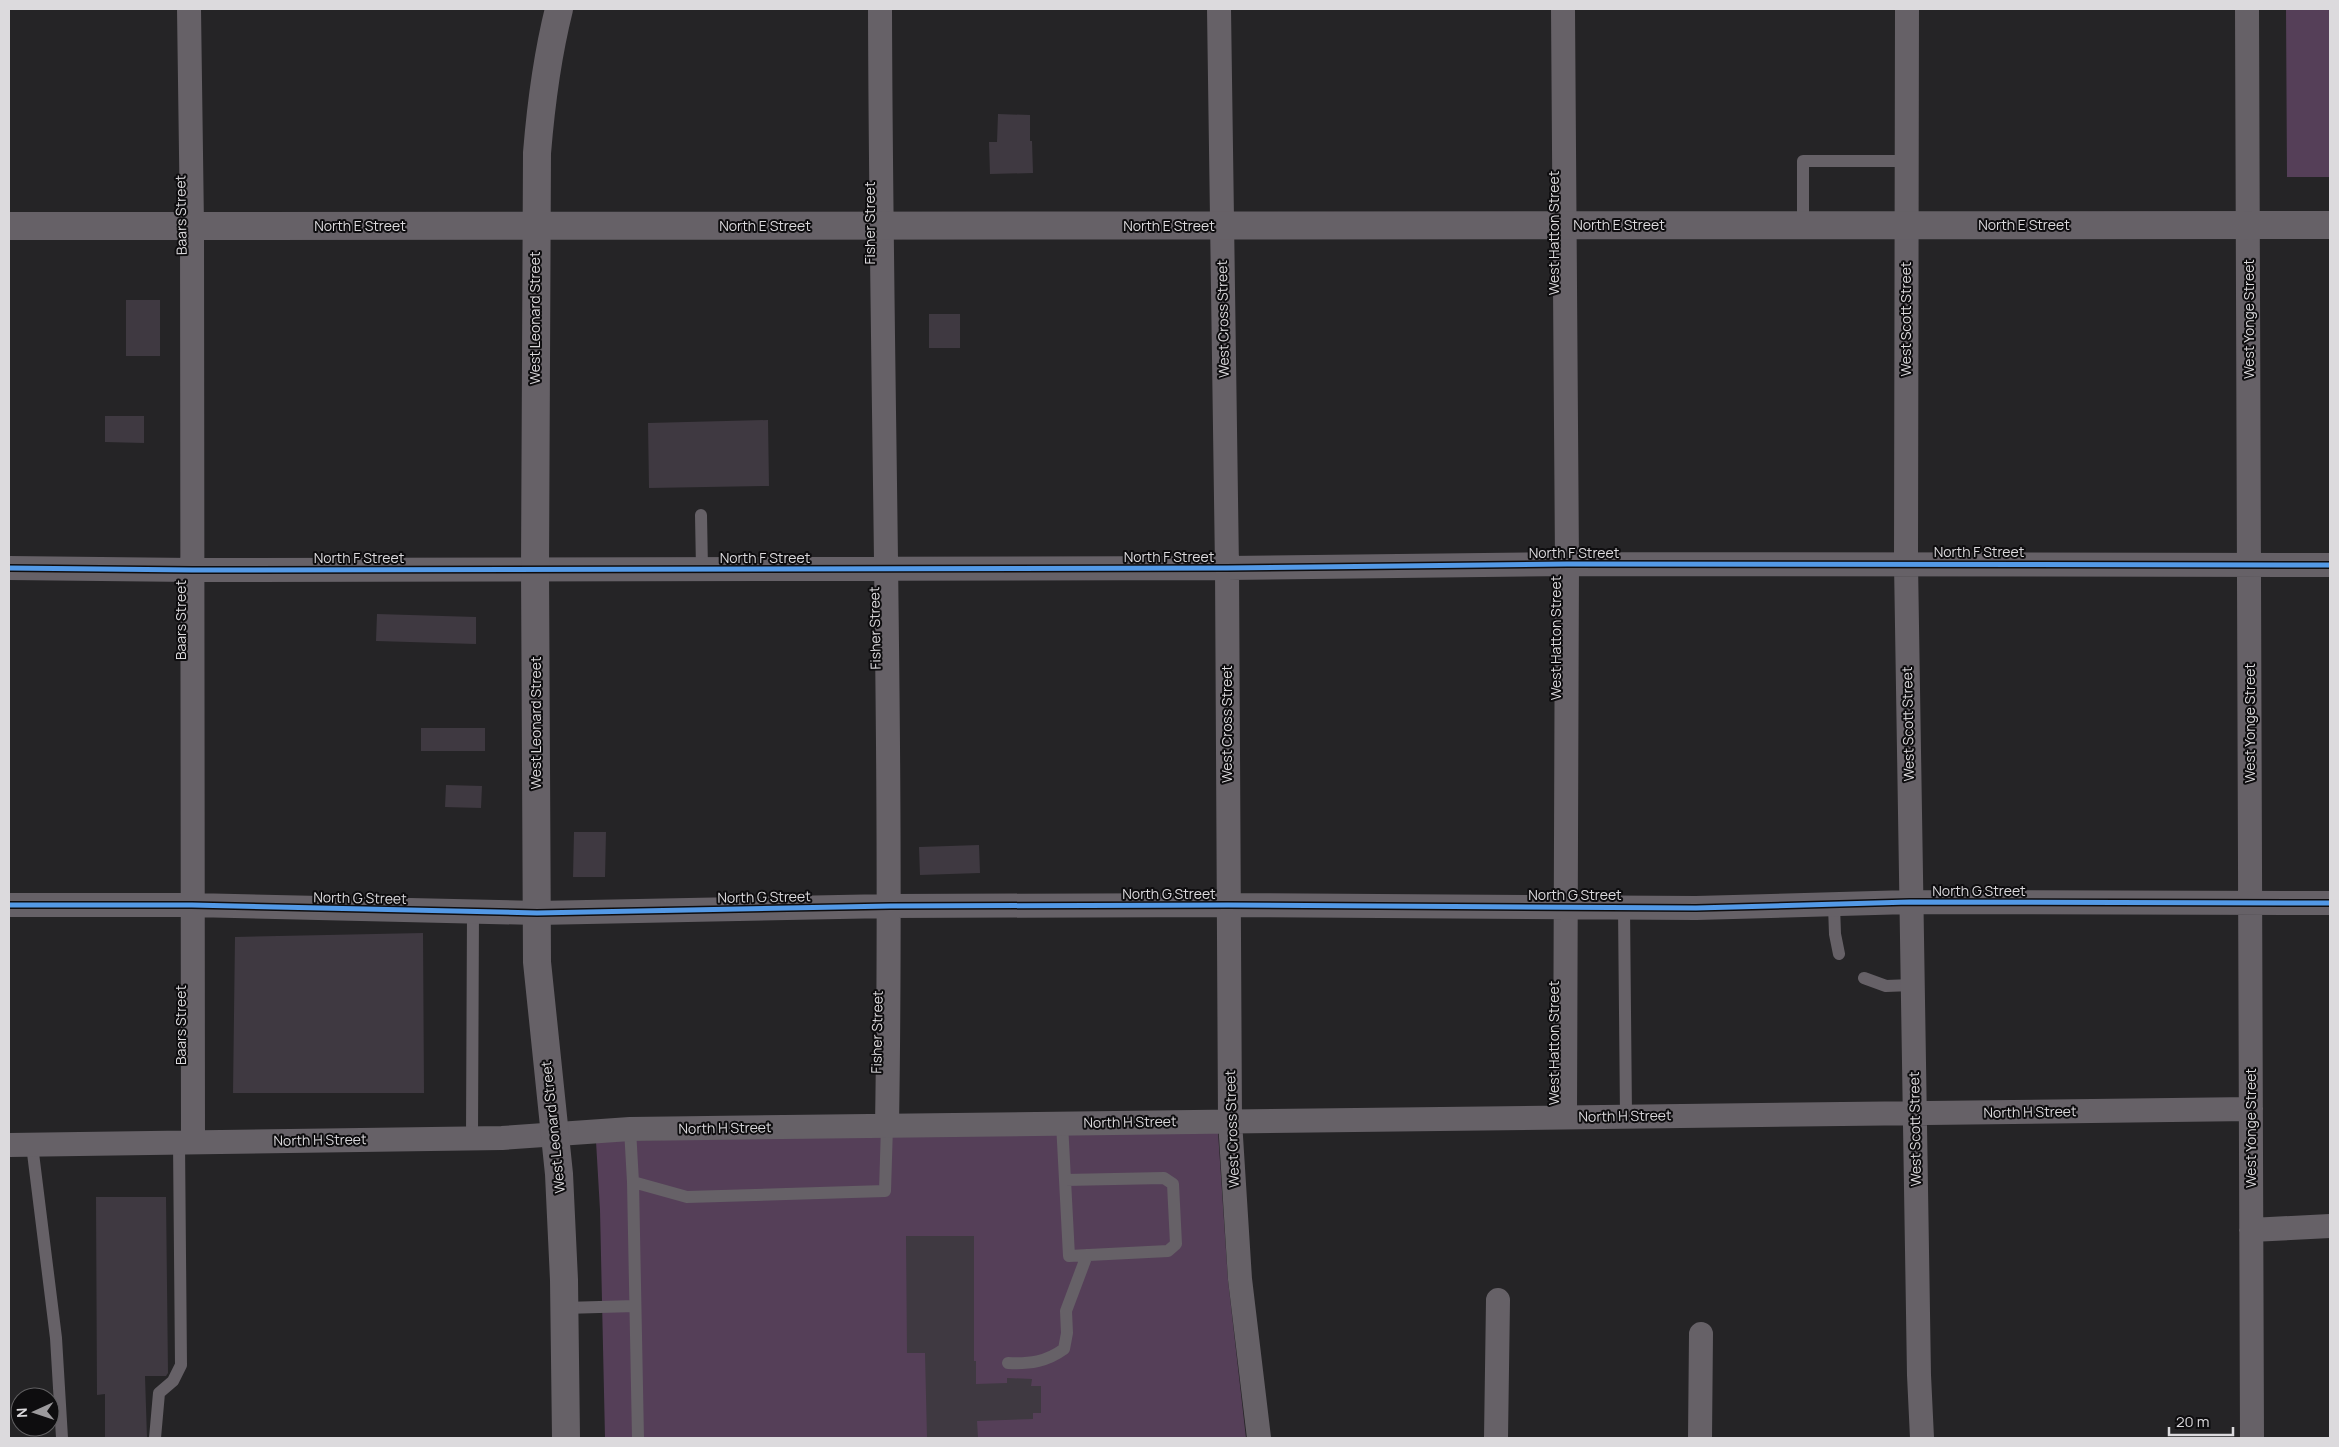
<svg xmlns="http://www.w3.org/2000/svg" width="2339" height="1447" font-family="Manrope,sans-serif">
  <style>
    .green { fill: #553f58 }
    .building { fill: #3f3941 }
    .lines { fill: none; stroke-linecap: round; stroke-linejoin: round }
    .service { stroke: #666167; stroke-width: 12 }
    .minor { stroke: #666167; stroke-width: 24 }
    .tertiary { stroke: #666167; stroke-width: 28 }
    .cycleway-casing { stroke: #0e0d0f; stroke-width: 8 }
    .cycleway { stroke: #5399e6; stroke-width: 5 }
    .labels { text-anchor: middle; stroke-width: 4; stroke-linejoin: round; paint-order: stroke }
    .street-label { font-size: 14px; fill: #dcdadd; stroke: #0e0d0f }
  </style>
  <rect width="100%" height="100%" fill="#252426"/>
  <path class="green" d="M2286,9h44v168h-43z
    M1218,1132l10,148 18,158h-641l-5,-228 -4,-69z"/>
  <path class="building" d="M998,114l32,1v26h2l1,32 -43,1 -1,-32h8z
    M126,300h34v56h-34z
    M929,314h31v34h-31z
    M105,416h39v27l-39,-1z
    M768,420l1,66 -120,2 -1,-65z
    M377,614l99,3v27l-100,-3z
    M421,728h64v23h-64z
    M446,785l36,1 -1,22 -36,-1z
    M574,832h32l-1,45h-32z
    M979,845l1,28 -60,2 -1,-28z
    M423,933l1,160h-191l2,-156z
    M96,1197h70l2,176 -2,3h-21l2,62h-42v-44l-8,1z
    M906,1236h68v125h2v23l31,-1v-5l25,1 -1,7h10v27h-8v6l-56,2 1,17h-51l-2,-85h-18z"/>
  <g class="lines">
    <path class="service" d="M1803,225v-64h103
      M701,515l1,54
      M1834,906l1,28 4,20
      M1624,907l2,209
      M1864,978l22,8 26,-1
      M1062,1123l7,133 99,-5 8,-7 -3,-60 -9,-6 -99,2
      M630,1129l3,53 54,15 198,-6 2,-65
      M472,1138l1,-227
      M32,1145l24,193 6,100
      M633,1182l5,256
      M564,1308l71,-2
      M1008,1363c22,1 38,-1 56,-14l3,-16 -1,-22 21,-56
      M155,1438l4,-45 14,-12 8,-16 -2,-223"/>
    <path class="minor" d="M189,9l3,217 1,915
      M880,9c1,372 13,745 7,1117
      M1219,9l8,559 3,553 10,158 19,159
      M1563,9l4,555 -2,553
      M1907,9l-1,554 13,812 3,63
      M2247,9l5,1429
      M9,568l183,2 1035,-2 340,-4 763,1
      M9,905h183l345,8 353,-7 338,-1 468,3 214,-6 420,1
      M9,1145l493,-7 128,-9 1621,-20
      M2251,1230l79,-4
      M1496,1438l2,-138
      M1700,1438l1,-104"/>
    <path class="tertiary" d="M559,9c-12,48 -18,95 -22,144l-2,416 2,393 22,212 5,106 2,158
      M9,226l2321,-1"/>
    <g class="cycleway-casing">
      <path id="cycleway" d="M9,568l183,2 1035,-2 340,-4 763,1
        M9,905h183l345,8 353,-7 338,-1 468,3 214,-6 420,1"/>
    </g>
    <use href="#cycleway" class="cycleway"/>
  </g>
  <g class="labels">
    <g class="street-label">
      <text transform="translate(181 215) rotate(-91)" y="5">Baars Street</text>
      <text transform="translate(870 223) rotate(-90)" y="5">Fisher Street</text>
      <text x="1619" y="230">North E Street</text>
      <text x="2024" y="230">North E Street</text>
      <text x="360" y="231">North E Street</text>
      <text x="765" y="231">North E Street</text>
      <text x="1169" y="231">North E Street</text>
      <text transform="translate(1554 233) rotate(-90)" y="5">West Hatton Street</text>
      <text transform="translate(535 318) rotate(-90)" y="5">West Leonard Street</text>
      <text transform="translate(1223 319) rotate(-91)" y="5">West Cross Street</text>
      <text transform="translate(1906 319) rotate(-90)" y="5">West Scott Street</text>
      <text transform="translate(2249 319) rotate(-90)" y="5">West Yonge Street</text>
      <text x="1979" y="557">North F Street</text>
      <text x="1574" y="558">North F Street</text>
      <text x="1169" y="562">North F Street</text>
      <text x="359" y="563">North F Street</text>
      <text x="765" y="563">North F Street</text>
      <text transform="translate(181 620) rotate(-90)" y="5">Baars Street</text>
      <text transform="translate(875 628) rotate(-91)" y="5">Fisher Street</text>
      <text transform="translate(1556 638) rotate(-90)" y="5">West Hatton Street</text>
      <text transform="translate(536 723) rotate(-90)" y="5">West Leonard Street</text>
      <text transform="translate(2250 723) rotate(-90)" y="5">West Yonge Street</text>
      <text transform="translate(1227 724) rotate(-90)" y="5">West Cross Street</text>
      <text transform="translate(1908 724) rotate(-91)" y="5">West Scott Street</text>
      <text x="1979" y="896">North G Street</text>
      <text x="1169" y="899">North G Street</text>
      <text x="1575" y="900">North G Street</text>
      <text transform="translate(764 897) rotate(-1)" y="5">North G Street</text>
      <text transform="translate(360 898) rotate(1)" y="5">North G Street</text>
      <text transform="translate(181 1025) rotate(-90)" y="5">Baars Street</text>
      <text transform="translate(877 1032) rotate(-89)" y="5">Fisher Street</text>
      <text transform="translate(1554 1043) rotate(-90)" y="5">West Hatton Street</text>
      <text transform="translate(2030 1112) rotate(-1)" y="5">North H Street</text>
      <text transform="translate(1625 1116) rotate(-1)" y="5">North H Street</text>
      <text transform="translate(1130 1122) rotate(-1)" y="5">North H Street</text>
      <text transform="translate(553 1127) rotate(-96)" y="5">West Leonard Street</text>
      <text transform="translate(725 1128) rotate(-1)" y="5">North H Street</text>
      <text transform="translate(2251 1128) rotate(-90)" y="5">West Yonge Street</text>
      <text transform="translate(1232 1129) rotate(-92)" y="5">West Cross Street</text>
      <text transform="translate(1915 1129) rotate(-91)" y="5">West Scott Street</text>
      <text transform="translate(320 1140) rotate(-1)" y="5">North H Street</text>
    </g>
  </g>
  <rect width="2339" height="1447" fill="none" stroke="#dcdadd" stroke-width="20"/>
  <g transform="translate(35 1412) rotate(267)"><circle r="24" fill="#0e0d0f" stroke="#605f61"/>
  <path d="M0-4L9 19L0 12L-9 19Z" fill="#9c9a9d"/>
  <text y="-8" font-size="14" font-weight="bold" text-anchor="middle" fill="#dcdadd">N</text>
  </g>
  <path d="M2169 1427v8h64v-8" fill="none" stroke="#dcdadd" stroke-width="2.5"/>
  <text x="2176" y="1427" font-size="15" fill="#dcdadd" stroke="#0e0d0f" stroke-width="4" paint-order="stroke">20 m</text>
</svg>
